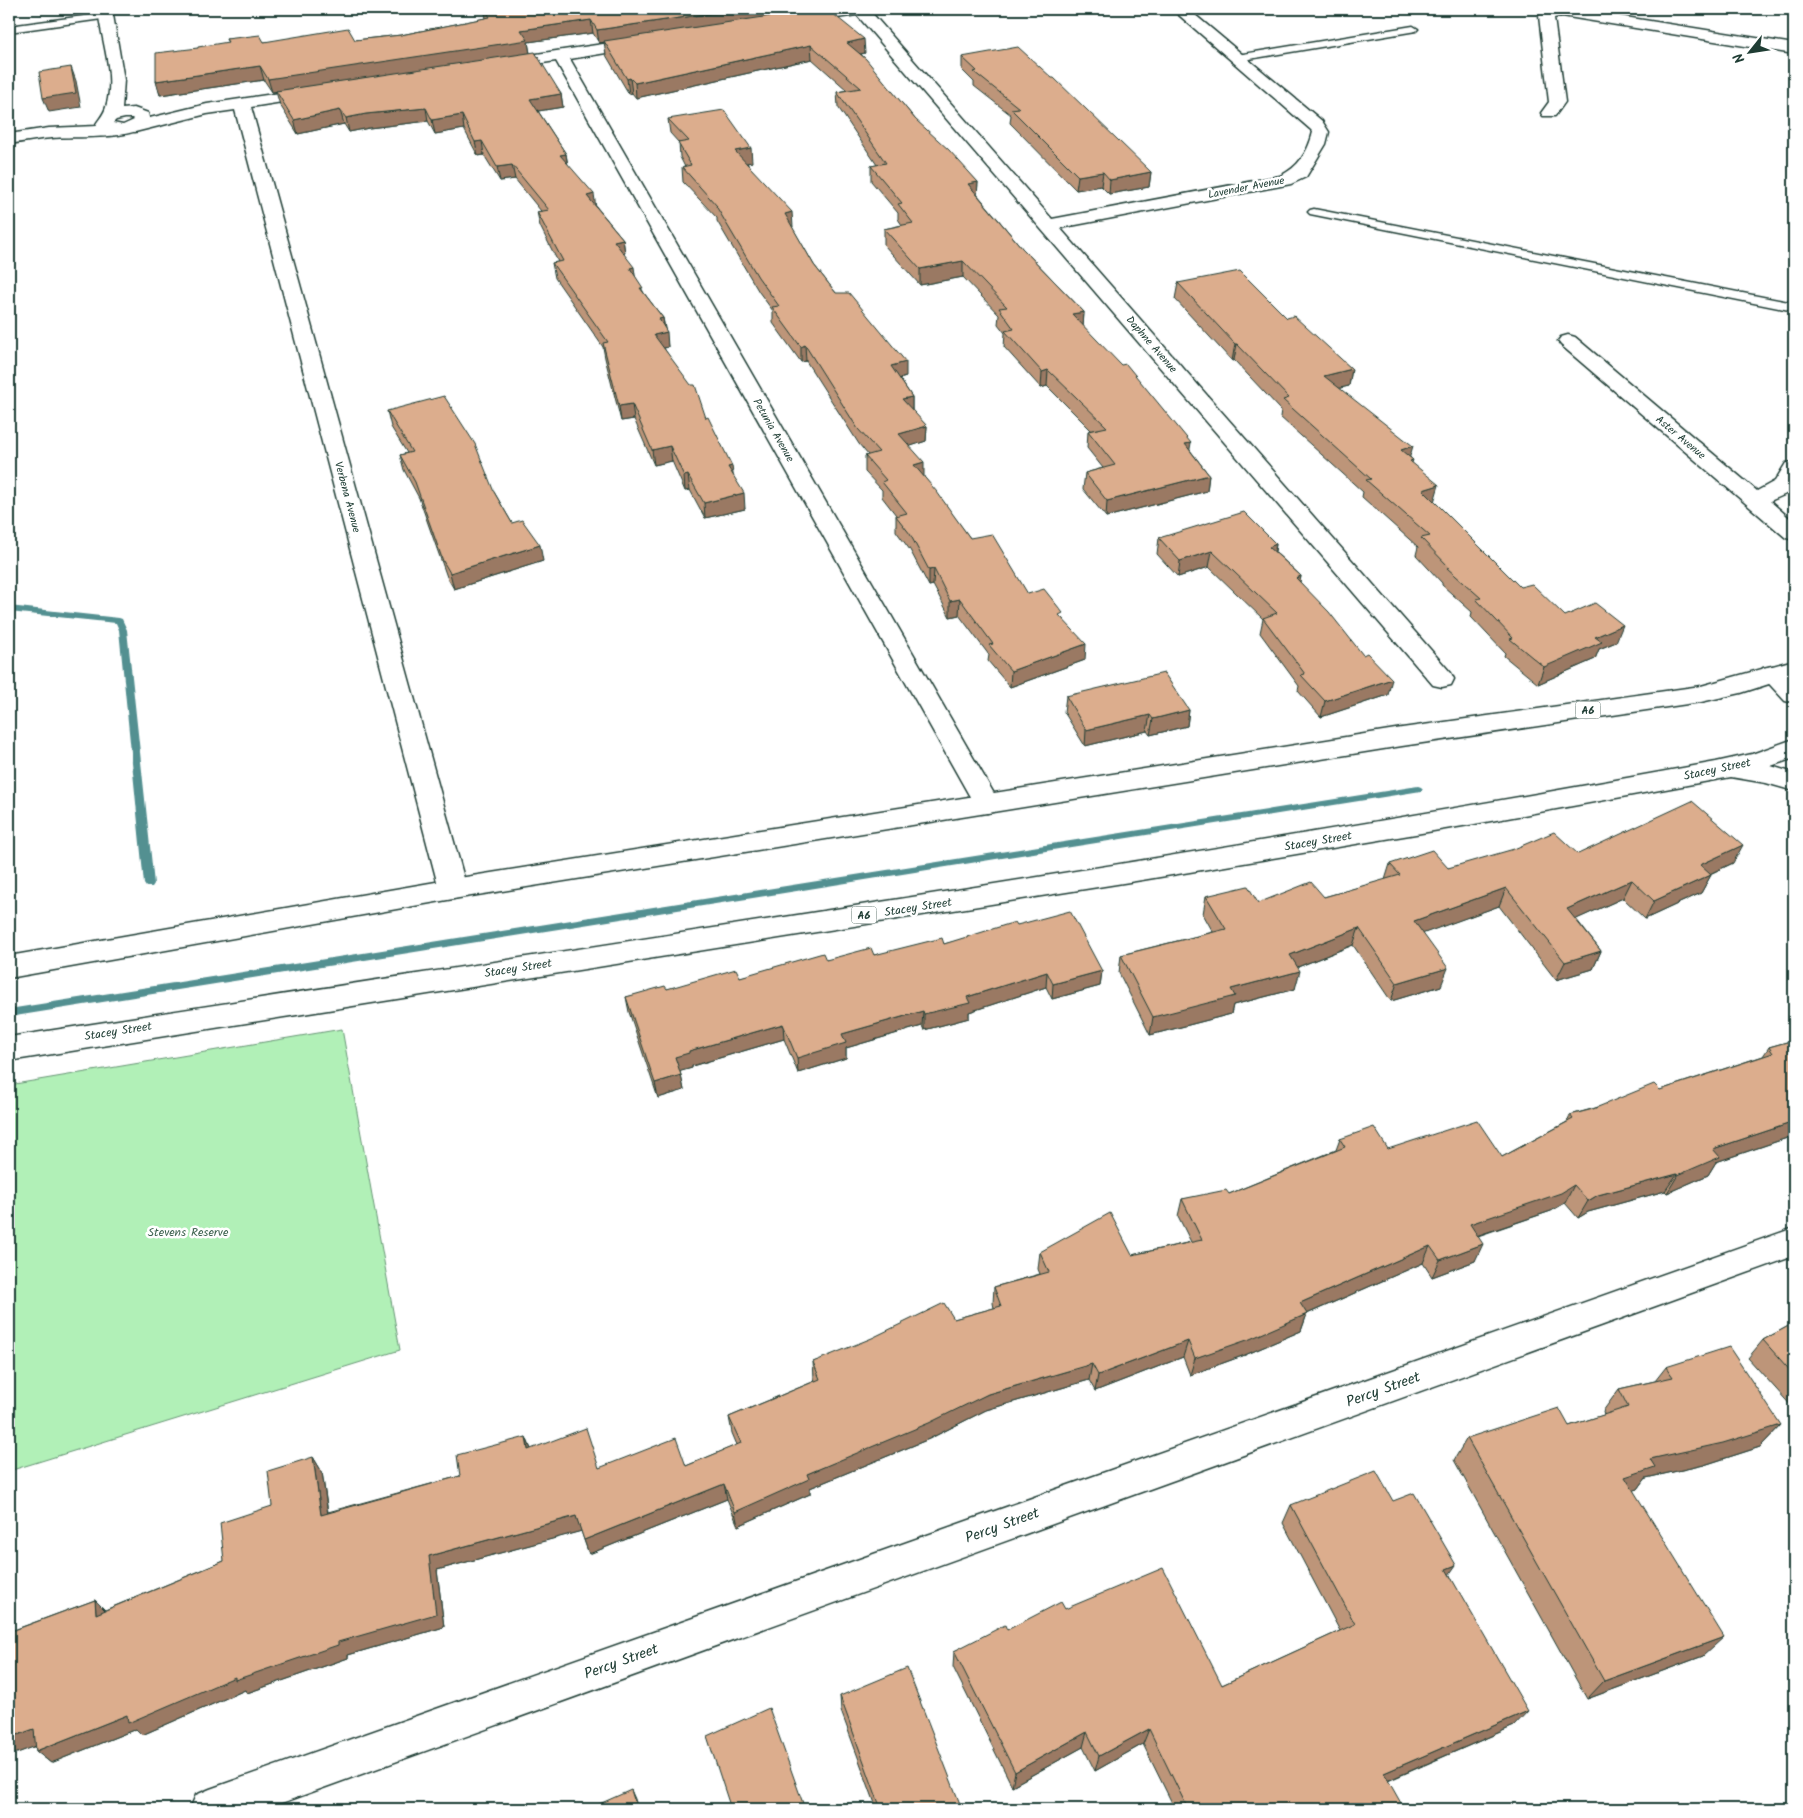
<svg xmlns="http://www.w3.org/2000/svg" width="1803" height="1818" font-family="Kalam,sans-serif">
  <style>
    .green { fill: #b1f0b7; stroke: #689676 }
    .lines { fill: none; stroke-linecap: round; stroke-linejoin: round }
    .stream { fill: #539091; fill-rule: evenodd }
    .service-casing { stroke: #1f3d34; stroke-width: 3 }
    .minor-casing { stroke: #1f3d34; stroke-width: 3 }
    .tertiary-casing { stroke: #1f3d34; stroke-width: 3 }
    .secondary-casing { stroke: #1f3d34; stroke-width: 3 }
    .trunk-casing { stroke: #1f3d34; stroke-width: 3 }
    .service { fill: #fff; fill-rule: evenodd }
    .minor { fill: #fff; fill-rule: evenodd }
    .tertiary { fill: #fff; fill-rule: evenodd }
    .secondary { fill: #fff; fill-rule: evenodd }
    .trunk { fill: #fff; fill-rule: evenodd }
    .wall { fill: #bd9579; stroke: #1f3d34 }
    .shaded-wall { fill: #9a7963; stroke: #1f3d34 }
    .building { fill: #dcad8d; stroke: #1f3d34 }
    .labels { text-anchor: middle; stroke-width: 5; stroke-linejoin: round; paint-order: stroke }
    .far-street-label { font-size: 11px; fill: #1f3d34; stroke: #fff }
    .shield { fill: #fff; stroke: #627771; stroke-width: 1 }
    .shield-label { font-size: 11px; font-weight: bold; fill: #1f3d34 }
    .street-label { font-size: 12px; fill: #1f3d34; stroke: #fff }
    .park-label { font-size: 12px; fill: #3c614e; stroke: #fff }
    .near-street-label { font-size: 15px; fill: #1f3d34; stroke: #fff }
  </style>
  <rect width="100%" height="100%" fill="#fff"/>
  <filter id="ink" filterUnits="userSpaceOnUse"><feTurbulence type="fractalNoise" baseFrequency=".02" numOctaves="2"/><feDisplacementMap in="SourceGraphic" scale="10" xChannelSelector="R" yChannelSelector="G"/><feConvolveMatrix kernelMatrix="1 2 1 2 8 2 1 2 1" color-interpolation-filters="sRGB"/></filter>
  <g filter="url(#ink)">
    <path class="green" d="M342,1029l58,321 -391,121v-386z"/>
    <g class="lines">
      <path class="stream" d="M9,606l110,12 3,1 5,11 27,254 -2,3h-6l-2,-3 -25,-254 -3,-7 -107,-11z
        M1418,786l3,1 2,2 -2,2 -1412,226v-8z"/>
      <g class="service-casing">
        <path id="service" d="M106,13l3,1v4l-100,14v-6z
          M1413,26l5,3 -2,2 -179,30 -5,-3 5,-3z
          M1314,209l480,94v8l-484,-97 -2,-2 2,-2z"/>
      </g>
      <g class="minor-casing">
        <path id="minor" d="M837,9h37l-3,3 181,207 228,-43c19,-9 28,-24 33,-44l-3,-3 -138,-120h16l134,112 7,11 -3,12 -20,33 -15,7 -231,44 391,445 3,6 -3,6 -9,2 -9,-2 -576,-670 -60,9 -5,-2 -3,-3 3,-3 5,-2z
          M1553,9h22l219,35v10l-232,-38 -8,2 11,84 -10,14h-12l-2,-3 8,-11 -10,-86 2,-3z
          M643,38l5,2 3,3 -3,3 -78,13 430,745 -4,7 -9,2 -9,-2 -422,-750 -53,8 -6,-2 -2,-3 2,-3 6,-2z
          M314,88l6,2 2,3 -2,3 -69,11 216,782 -4,7 -10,3 -10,-3 -4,-7 -204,-779 -28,4 -72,18 -6,-1 -2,-4 2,-4 78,-19z
          M1568,335l7,2 182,154 18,-10 11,-18 8,-1v24l-8,8 -16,7 24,21v18l-8,-2 -225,-193 -3,-4 3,-4z
          M1794,1228v28l-1529,553h-75l6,-14 14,-6z"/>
      </g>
      <g class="tertiary-casing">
        <path id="tertiary" d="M98,9h14l12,71 -2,29 12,-1 14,5 2,9c-13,19 -75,14 -98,16 -15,1 -29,4 -43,6v-10l40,-6 48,-2 -1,-2c4,-6 8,-10 10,-17 10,-31 -5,-67 -8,-98zM125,118h7l2,2 -11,5 -10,-2 3,-3z"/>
      </g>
      <g class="secondary-casing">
        <path id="secondary" d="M1772,666l9,2 13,13v22l-9,-2 -25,-27 3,-6z"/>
      </g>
      <g class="trunk-casing">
        <path id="trunk" d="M1794,660v16l-53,17 -40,9 -299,44 -949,153 -444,79v-22l444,-77 949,-151 299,-42z
          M1794,739v19l-23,8 23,7v18l-28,-8 -35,-6 -262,48 -327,55 -1133,181v-24c569,-89 1140,-172 1707,-275l36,-8z"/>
      </g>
      <use href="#service" class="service"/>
      <use href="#minor" class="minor"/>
      <use href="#tertiary" class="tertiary"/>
      <use href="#secondary" class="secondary"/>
      <use href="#trunk" class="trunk"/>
    </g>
    <path class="wall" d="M484,9h328l53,44 -4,1 54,65 63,63 -1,12 45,54 62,64 -1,14 107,124 19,25 -2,16 -101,26 -23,-28 2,-16 18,-5 -16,-20 1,-17h4l-45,-45 -6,2 -37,-41 1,-14 -7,-9 1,-9 -36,-38 -43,8 -36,-40v-16l18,-4 -4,-6v-6l-27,-32v-15l6,-1 -39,-58 -1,-15 10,-2 -35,-31 -176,39 -4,-5 -3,1 -23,-39 -2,-13 -5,1 -6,-10 -65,9 2,11 31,41 2,13 -25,4 28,43 2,11 27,40 28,34 2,14 -2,1 21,39 19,25 2,10 3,19 -4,1 42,70 27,58 12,33 -40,9 -15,-28 -5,1 -13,-30 -18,4 -20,-46 -13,2 -16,-63 -2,-11 -48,-69 -3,-15 6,-1 -18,-36 -3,-14 4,-1 -26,-32 -15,2 -16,-26 -6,1 -14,-27 -29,5 -7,-13 -59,7 -20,4 -5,-8 -46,10 -18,-29 -4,-13h-4l-8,-12 -104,15 -4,-14 72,-38 -2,-4 38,3 91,-2 46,-5 85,-17z
      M962,57l189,115 -2,15 -40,7 -8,-8 -25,4 -66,-67 1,-8 -37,-29v-4l-12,-12z
      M668,119l84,43 -5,1 46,64h-1l22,38 22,28 70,84 -6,2 12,18v14l15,15 -1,15 -16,5 14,31 46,61 58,56 35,25 22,41 -75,27 -22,-26 1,-6 -30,-40 -9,2 -17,-32 -4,1 -19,-36 -14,-19v-16l-14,-18v-7l-17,-18v-16l3,-1 -9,-11 -53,-83 -5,1 -28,-39v-12l-14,-19 -42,-71v-3l-34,-36 -1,-15h3l-5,-10 -1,-14 -9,-10z
      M1178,283l109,35 65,51 -3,17 -10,2 74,72 -1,3 22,38 86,86 45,29 51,26 -17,7 -4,10 -57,25 -34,-28 1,-3 -34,-36 1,-5 -30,-27v-2l-26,-28 2,-8 -56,-50 1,-5 -83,-75 1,-7 -47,-50 -2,1 -57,-62z
      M387,411l107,81 18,31 31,38 -89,28 -7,-12 -28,-79 -15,-28 -4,-15 7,-2 -16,-26z
      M1159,538l117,6 -1,8 26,24 -1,6 88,113 -67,22 -23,-26 1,-5 -39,-53 3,-14 -54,-52 -31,10 -21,-23z
      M1066,696l123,14 -2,16 -37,9 -3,-4 -62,15 -21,-34z
      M1578,854l155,9 -23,11 1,1 -10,18 -56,26 -22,-21 -47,21 25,32 -8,18 -37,11 -57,-74 -76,27 18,53 -50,15 -38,-56 -55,22 -3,22 -62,16 -2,9 -81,21 -31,-62 2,-18 92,-23 -10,-18 3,-18 52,7 66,-6 61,-17 5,-16 58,4z
      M1017,925l85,46 -2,15 -48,13 -6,-12 -77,25v6l-45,12 -2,-4 -76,22v10l-48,15 -14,-34 -92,27v2l-12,3 4,19 -26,8 -29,-86 -3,-15 41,-8 73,-12 86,-17 48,-5 70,-11z
      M1794,1040v91l-4,6 -74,25 -8,13 -41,18 -2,-2 -77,21 -10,6 -13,-15 -14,8 -73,25 -3,25 -43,16 -9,-14 -116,51 -6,17 -56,24 -55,20 -7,-18 -88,34 -6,-11 -103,30 -57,29 -119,49v6l-72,32 -11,-27 -138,55 -8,-23 -144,39 7,57 -96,28v3l-101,35 -2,-3 -103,45 -6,-6 -85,34 -15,-12 -1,-5 -26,10v-175l2,50 84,-31 10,10 119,-49 48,-55 41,-49 9,15 6,40 132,-36 66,-39 5,12 68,19 87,-2 51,-21 -5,-12 -3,-16 86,-36 -1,-3 -1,-16 141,-43 40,-11 -1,-5 1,-16 46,-13 -2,-5 2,-17 92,3 59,-13 -13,-26 4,-17 47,-5 107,-44 4,-11 48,10 114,8 65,-35 3,-7 90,-25 103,-34 6,-9z
      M1794,1323v86l-46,-51 15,-18z
      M1666,1367l115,58 -21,22 -56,18 -58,13 -8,11 -5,1 70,166 -116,43 -133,-239 13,-22 102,-12 35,-11 -1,-4 16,-22 36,-8z
      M1393,1501l57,74 64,151 -126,55 10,28h-223l-32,-65 -48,27 -12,-24 -71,39 -59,-119 1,-16 53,-21 58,-21 157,76 118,-54 -57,-108 8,-18z
      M840,1696l122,113h-85l-36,-98z"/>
    <path class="shaded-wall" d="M741,9h71v2l-213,32 -2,-13z
      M591,20l2,13 -65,9 2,12 -258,38 -4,-13 253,-49z
      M864,39l1,14 -18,4v-14z
      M811,45l1,14 -176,39 -1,-15z
      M260,66l4,14 -104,15 -4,-14z
      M71,67l5,14 5,26 -32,5 -6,-14z
      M630,78l2,15 -3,1 -2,-15z
      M561,94l2,13 -31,5 -2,-13z
      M426,108l2,13 -59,7 -20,4 -3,-14 20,-4z
      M340,110l4,14 -46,10 -4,-14z
      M462,115l2,14 -29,5 -3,-14z
      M482,141l2,14 -6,1 -3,-14z
      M751,148l1,14 -16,3 -1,-14z
      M566,154l2,14 -8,-13z
      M512,165l3,14 -15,2 -3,-14z
      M1103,172l-2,14 -25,4 2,-14z
      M1151,172l-2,15 -40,7 1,-14z
      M978,182l-1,15 -9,-13z
      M594,194l2,14 -9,-12z
      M792,212l1,15 -7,1 -1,-14z
      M623,239l2,14 -10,3 -1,-15z
      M963,261v16l-43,8v-16z
      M634,267l2,15 -6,-14z
      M1084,312l-1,16 -11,-14z
      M663,318l2,14 -6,-13z
      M667,332l1,15 -12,3 -2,-15z
      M1235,344h2l-3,16 -2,1z
      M805,345l1,16 -5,1v-15z
      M906,362v15l-15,4v-15z
      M1352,369l-3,17 -29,7 4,-17z
      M1048,370l-1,16 -6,2 1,-16z
      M912,397v16l-10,-14z
      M632,404l2,15 -13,2 -2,-15z
      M927,426l-1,15 -27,9v-16z
      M1191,443l-3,17 -3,-16z
      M670,446l2,15 -18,4 -2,-15z
      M1413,446l-5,17 -7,-13z
      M924,462v16l-10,-13z
      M732,466l2,15 -6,-14z
      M688,475l2,15 -5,1 -1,-15z
      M1209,475l-2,16 -101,26 1,-16z
      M1439,485l-5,17 -11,-12z
      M744,493l1,16 -40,9 -1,-15z
      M1276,544l-3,16 -4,-13z
      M540,545l3,16 -89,28 -4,-16z
      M1212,551l-3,16 -31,10 2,-16z
      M934,569l-1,16 -4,1v-16z
      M1301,576l-3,16 -2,-14z
      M960,599l-1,16 -9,2v-16z
      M1623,625l-7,17 -17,7 -4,10 -57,25 6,-17 51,-30z
      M1086,644l-1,16 -75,27 1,-16z
      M1392,679l-4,16 -67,22 4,-16z
      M1189,710l-2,16 -37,9 3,-16z
      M1150,715l-3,16 -62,15 1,-16z
      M1743,845l-10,18 -43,20 10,-18z
      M1711,875l-10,18 -56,26 9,-18z
      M1632,880l-9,18 -64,29 8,-18z
      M1506,888l-7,18 -91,33 6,-18z
      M1359,928l-6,17 -68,27 5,-17z
      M1601,951l-8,18 -37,11 9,-18z
      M1448,968l-7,18 -50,15 6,-18z
      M1102,971l-2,15 -48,13 1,-15z
      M1300,971l-5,18 -62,16 -2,9 -81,21 3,-18 78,-28z
      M1047,972l-1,15 -77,25v6l-45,12v-16l43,-17z
      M923,1011l-1,15 -76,22v10l-48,15 -1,-15 45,-24z
      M783,1024l1,15 -92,27v2l-14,4 -3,-15 14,-6z
      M681,1075l3,15 -26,8 -3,-15z
      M1794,1122v9l-4,6 -74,25 -8,13 -41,18 11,-18 35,-26z
      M1677,1174l-12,17 -77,21 -10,6 10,-17 10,-6z
      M1574,1185l-9,18 -14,8 -90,30 9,-17z
      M1483,1244l-8,17 -43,16 8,-17z
      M1430,1246l-7,17 -130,57 7,-17z
      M1307,1314l-6,17 -56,24 -55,20 5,-17z
      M1188,1341l-5,16 -88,34 3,-16z
      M1092,1364l-3,16 -103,30 -57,29 -119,49v6l-72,32 -3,-14 72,-38 181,-80z
      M1781,1425l-21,22 -56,18 -58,13 -8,11 -30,10 17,-22 25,-18z
      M526,1437l6,15 -4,-2z
      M313,1457l9,15 8,57 -9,-14z
      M724,1484l3,15 -138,55 -5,-14z
      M576,1516l6,15 -145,39 7,57 -96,28v3l-101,35 -2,-3 -103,45 -6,-6 -85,34 -15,-12 91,-36 108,-38 194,-121z
      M1456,1565l-12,17 2,-13z
      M9,1581l3,69 -3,-3z
      M95,1600l14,14h-13z
      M1724,1637l-21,19 -116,43 17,-18z
      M1528,1711l-14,15 -141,61 11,-14z
      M34,1729l16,12 -41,15v-18z
      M1149,1729l-6,15 -48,27 4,-15z
      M1087,1732l-4,15 -71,39 3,-14z
      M631,1790l4,9 3,10h-1z"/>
    <path class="building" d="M485,9h256l-144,21 -6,-10 -70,10 7,10 -260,39 -8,-13 -104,15v-28l42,-5v-1l30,-5 -2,-3 34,-4 4,7 84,-14 7,12 46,-5 89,-18z
      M817,9h10l37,30 -17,4 19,16 49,60 34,31 29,32 -10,2 54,64 62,64 -12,2 49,51 5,-1 65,79 -6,1 24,31 -102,26 -22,-28 30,-8 -27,-34 19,-4 -59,-57 -6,2 -37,-41 9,-2 -15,-21 8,-1 -44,-46 -43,8 -36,-40 29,-6 -15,-19 4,-1 -31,-37 15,-3 -49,-71 24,-4 -50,-43 -176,38 -5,-5 -3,1 -23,-38z
      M1018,47l34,31h2l97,94 -41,8 -7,-8 -25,4 -67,-67 8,-1 -45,-36 3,-1 -15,-14z
      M535,52l26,42 -31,5 36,55 -6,1 34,39 -7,2 36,43 -9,2 20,26 -4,1 13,20h-3l23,30 -4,1 8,13 -13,3 37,50h4l11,33 2,-1 24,49 -4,1 16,26 -40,10 -16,-28 -4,1 -14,-30 -18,4 -20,-46 -13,2 -16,-63 5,-1 -56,-79 11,-2 -26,-49 12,-2 -37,-45 -15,2 -15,-26 -7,1 -13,-27 -30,5 -6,-12 -60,6 -20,4 -6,-8 -46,10 -18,-29z
      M71,67l5,26 -33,5 -4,-26z
      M724,110l27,38 -16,3 57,61 -7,2 29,51 22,28h13l57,69 -15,4 21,31 -10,2 25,27 -28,8 25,28 -10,3 23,27 33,46 22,-4 36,60 16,-5 19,24 -4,2 27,29 -75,27 -22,-26 4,-1 -33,-45 -10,2 -16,-32 -5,1 -19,-36 -14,-18 11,-3 -25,-31 4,-2 -21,-24 14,-4 -21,-23 -53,-84 -4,2 -29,-40 7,-1 -21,-29 -42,-71h1l-35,-39 9,-2 -13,-22 11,-2 -21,-22z
      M1240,271l47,47 7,-2 58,53 -28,7 89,70 -12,4 12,10 -3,1 29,24 -16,5 97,97 12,-3 33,32 30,-13 28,22 -28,12 7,5 -58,25 -34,-28 3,-1 -37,-39 5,-1 -34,-30 2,-1 -28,-29 9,-2 -64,-56 5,-1 -88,-79 6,-2 -52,-54h-2l-57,-61z
      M444,396l31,48 19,48 18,31 10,-3 18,25 -90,28 -7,-12 -28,-79 -15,-27 12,-3 -25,-41z
      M1244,512l32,32 -7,3 32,29 -5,2 33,34 34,43 4,-2 25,26 -67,22 -24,-26 4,-1 -42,-56 14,-5 -65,-62 -32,10 -21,-23z
      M1164,673l25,37 -36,9 -3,-4 -64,15 -20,-34z
      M1692,801l51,44 -43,20 11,10 -57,26 -22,-21 -65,29 34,42 -36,11 -59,-74 -92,33 34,47 -51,15 -38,-55 -69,27 10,16 -69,18 4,7 -82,21 -32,-62 105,-26 -20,-33 42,-10 10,17 53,-21 13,15 76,-22 -10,-11 42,-14 16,18 66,-19 40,-17 24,22z
      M1070,911l32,60 -49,13 -6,-12 -80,25 3,6 -46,11 -1,-3 -81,23 4,9 -49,15 -14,-34 -94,27v2l-14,4 6,18 -26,8 -29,-86 39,-11 2,3 69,-20 4,8 83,-24 3,7 45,-12 3,7 68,-17 2,6 71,-22 2,3z
      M1794,1040v66l-1,1 1,2v13l-81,27 7,8 -42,18 -1,-1 -79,21 -10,6 -14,-16 -13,8 -91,31 13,20 -43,16 -10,-14 -130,57 7,11 -57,25 -55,19 -7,-17 -90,34 -6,-11 -104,30 -59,29 -122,51 2,5 -74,33 -11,-28 -140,56 -8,-24 -147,40 7,58 -98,28v3l-103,35v-3l-107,46 -1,-8 -91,36 -2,-22 -25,9v-106l86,-32 1,14 128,-53 -4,-38 52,-17 -4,-35 45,-14 8,58 139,-39 -3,-21 69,-18 2,13 58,-22 13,40 77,-30 10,28 55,-23 -12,-26 91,-38 -7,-17 59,-24 72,-35 10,16 47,-13 -7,-19 55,-15 -9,-20 70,-39 22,42 70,-15 -20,-41 44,-9 3,4 116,-47 -5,-8 34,-12 14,22 89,-29 25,37 71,-38 -3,-4 23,-6 61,-25 6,6 113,-37 -4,-6z
      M1794,1323v52l-31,-35z
      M1729,1347l52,78 -58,18 -73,16 5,8 -30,10 99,160 -120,44 -137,-243 92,-30 10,18 59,-19 -9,-18 54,-12 -7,-10z
      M1376,1471l17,30 21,-8 42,72 -10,4 82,142 -144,62 18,32 -8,4h-206l-39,-80 -50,27 -12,-24 -72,40 -61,-121 51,-26 2,5 54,-28 4,7 98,-41 59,117 133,-61 -64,-119z
      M907,1668l55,141h-81l-41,-113z
      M769,1708l36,101h-74l-24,-73z
      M631,1790l6,19h-49z"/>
  </g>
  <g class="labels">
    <g class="far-street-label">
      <text transform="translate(1246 187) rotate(-11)" y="4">Lavender Avenue</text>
      <text transform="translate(1152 344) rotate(49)" y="4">Daphne Avenue</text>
      <text transform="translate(774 430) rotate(60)" y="4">Petunia Avenue</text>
      <text transform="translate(1681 437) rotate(40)" y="4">Aster Avenue</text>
      <text transform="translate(348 497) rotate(75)" y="4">Verbena Avenue</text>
    </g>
    <g class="shield">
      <rect x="1575.5" y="701.5" width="25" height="17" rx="4"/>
      <rect x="851.5" y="906.5" width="25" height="17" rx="4"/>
    </g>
    <g class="shield-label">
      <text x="1588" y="714">A6</text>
      <text x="864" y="919">A6</text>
    </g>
    <g class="street-label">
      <text transform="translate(1717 769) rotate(-12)" y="4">Stacey Street</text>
      <text transform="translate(1318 841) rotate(-10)" y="4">Stacey Street</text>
      <text transform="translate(918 907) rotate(-9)" y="4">Stacey Street</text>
      <text transform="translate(518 968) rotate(-9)" y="4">Stacey Street</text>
      <text transform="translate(118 1031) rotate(-9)" y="4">Stacey Street</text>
    </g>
    <g class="park-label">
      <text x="188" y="1236">Stevens Reserve</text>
    </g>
    <g class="near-street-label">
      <text transform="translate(1383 1389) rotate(-20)" y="5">Percy Street</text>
      <text transform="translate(1002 1525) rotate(-20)" y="5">Percy Street</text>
      <text transform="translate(621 1661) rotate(-20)" y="5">Percy Street</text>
    </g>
  </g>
  <rect width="1803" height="1818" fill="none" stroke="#fff" stroke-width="30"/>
  <rect x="15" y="15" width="1773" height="1788" fill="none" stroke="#1f3d34" stroke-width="2" filter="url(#ink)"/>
  <g transform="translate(1750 52) rotate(240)" stroke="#ffffff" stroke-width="4" paint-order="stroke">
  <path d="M0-4L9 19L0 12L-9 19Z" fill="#1f3d34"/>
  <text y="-8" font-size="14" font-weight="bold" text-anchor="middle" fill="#1f3d34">N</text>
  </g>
</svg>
